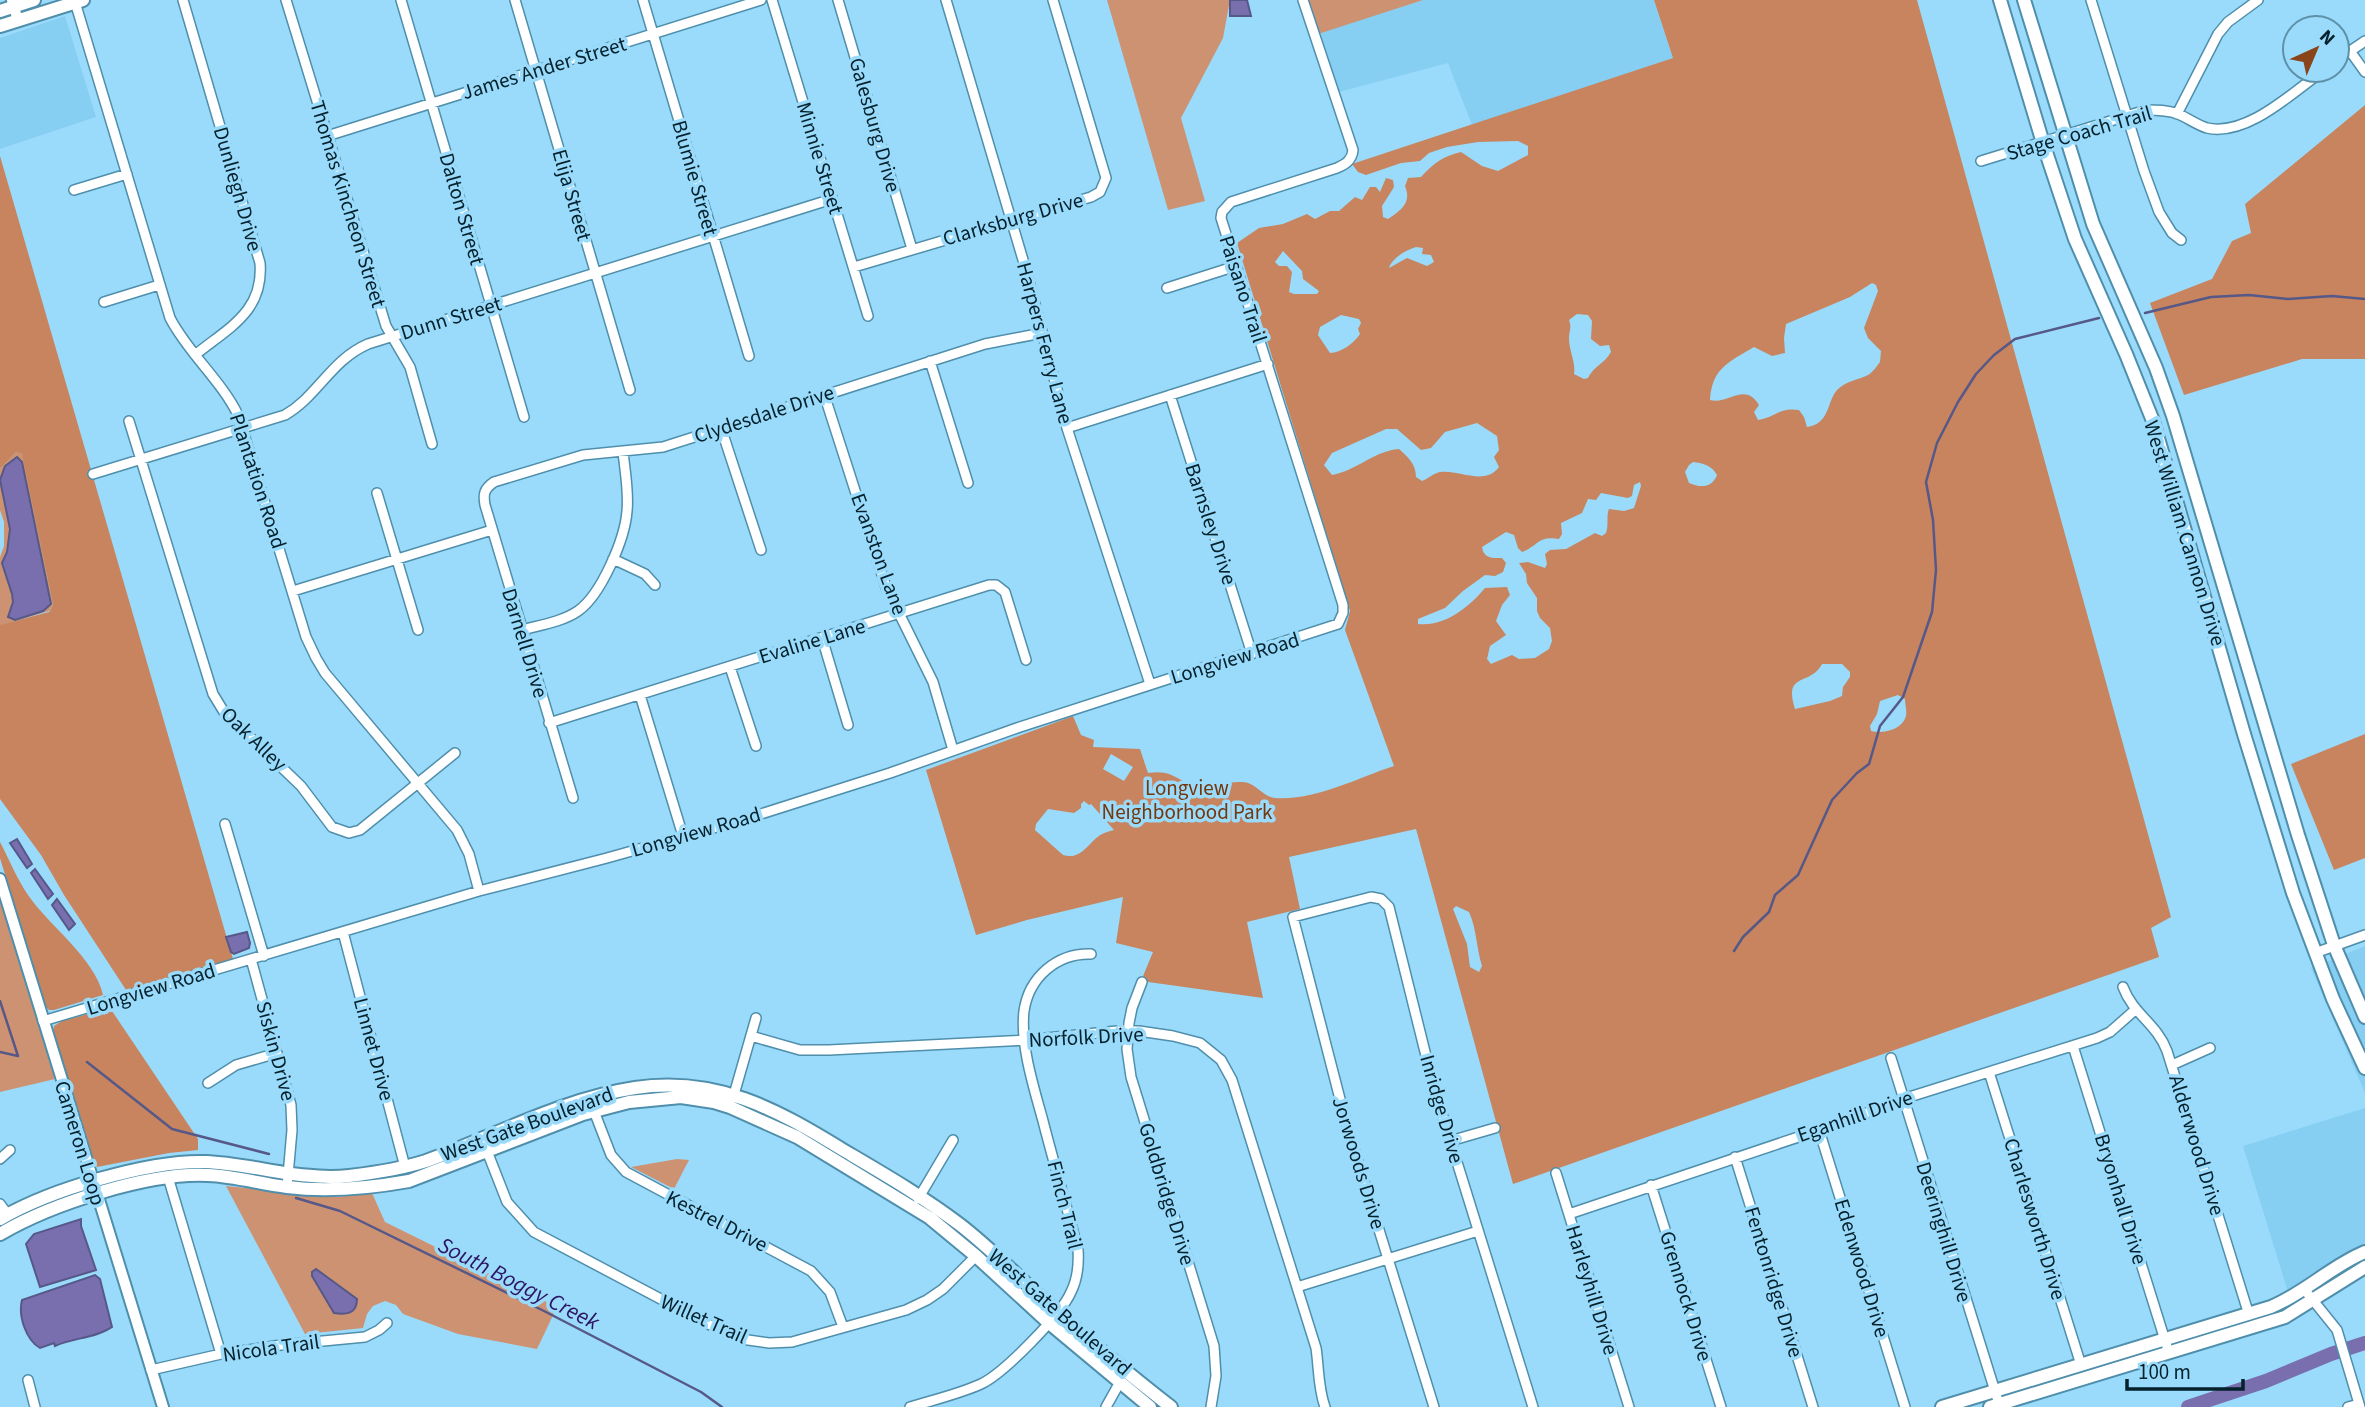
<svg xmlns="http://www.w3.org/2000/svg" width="2365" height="1407" font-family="'Source Sans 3',sans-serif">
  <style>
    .built { fill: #86cff3 }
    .green { fill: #cd9272 }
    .forest { fill: #c7845e; fill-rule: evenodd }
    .water { fill: #796faf; stroke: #565888; stroke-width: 2 }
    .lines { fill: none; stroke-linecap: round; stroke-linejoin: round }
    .stream { stroke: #565888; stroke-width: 2.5 }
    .river { stroke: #796faf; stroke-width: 14 }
    .minor-casing { stroke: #4f8fac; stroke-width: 12 }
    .tertiary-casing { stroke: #4f8fac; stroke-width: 14 }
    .secondary-casing { stroke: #4f8fac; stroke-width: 16 }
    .minor { stroke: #fff; stroke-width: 9 }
    .tertiary { stroke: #fff; stroke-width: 10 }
    .secondary { stroke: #fff; stroke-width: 12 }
    .labels { text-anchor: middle; stroke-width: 7; stroke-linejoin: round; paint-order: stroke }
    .street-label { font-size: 21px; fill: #05212c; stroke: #9adbfb }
    .park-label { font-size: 21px; fill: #74360a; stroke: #9adbfb }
    .water-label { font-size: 23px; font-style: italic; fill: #2d1563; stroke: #9adbfb }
  </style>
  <rect width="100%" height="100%" fill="#9adbfb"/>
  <path class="built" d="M1423,0h231l19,58 -201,67 -24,-62 -109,29 -19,-60z
    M65,16l31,101 -96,32v-111z
    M2365,946v147l-54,-125z
    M2365,1108v138l-35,17 -42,29 -45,-146z"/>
  <path class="green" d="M1107,0h123l-7,38 -42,80 24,83 -37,9z
    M1303,0h120l-108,35z
    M16,452l6,2 2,6 29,145 -4,6 -47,14h-2v-68l4,-11v-24l-4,-12v-41z
    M0,894l55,185 -55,13z
    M677,1159l12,1 -15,29 -43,-22z
    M226,1186l110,11 36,-4 13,29 172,85 -20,42 -79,-15 -55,-20 -7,-9 -11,-4 -12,5 -6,8 -4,14 -58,6z"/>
  <path class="forest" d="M1654,0h263l254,917 -20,11 8,29 -646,227 -97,-355 -127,28 11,52 -53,13 16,76 -122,-17 12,-29 -37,-9 7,-46 -96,23 -51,15 -50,-165 147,-54 8,19 13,5 -1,7 47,2 8,24c28,-4 28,10 51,13 13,2 28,-5 43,-4 14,0 19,14 33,16 40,3 82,-20 119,-32l-49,-136 5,-19 -113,-368 22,-15 24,-4 24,-10 8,5 15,-8h9l16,-14 7,3 8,-13h6l4,5 6,-14 7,2 1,7 -12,19 1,11 5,2c13,-9 24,-16 17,-33l3,-8 13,-1c13,-14 22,-21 40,-25l21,14 16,5 30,-16v-9l-10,-5 -40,1 -31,5 -18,6 -9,8 -19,2 -35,12 -8,-3 -6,-8 321,-106zM1416,247l7,1 -1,6 9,1 3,7 -7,4 -20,-8 -18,10c3,-10 17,-18 27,-21zM1283,251l19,20 1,8 16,12 -2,3h-23l-5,-2 3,-20 -5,-6h-8l-4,-4zM1872,283l4,2 2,6 -14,37 4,10 13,13 -1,11c-3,4 -7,10 -12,13 -10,5 -22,6 -31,15 -10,11 -7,34 -30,37l-3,-10 -5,-7c-21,-3 -22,7 -41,10l-4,-8 5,-7c-14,-24 -31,0 -49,-5 2,-32 19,-38 44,-53l18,9 13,-3 -1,-15 2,-14 64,-27zM1577,314l11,1 4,6 -1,18 9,7 9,-1 2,7c-6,11 -18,15 -23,26l-4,1 -10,-5c2,-12 -5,-23 -5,-36 0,-7 3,-10 0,-18zM1341,315l18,4 2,4 -3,6 2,5c-6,9 -19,19 -30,19l-12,-18 2,-8zM1477,423l20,13 2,14 -5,7 5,10c-14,19 -39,3 -58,5 -6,0 -13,7 -19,9l-6,-4c0,-13 -8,-20 -17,-28 -25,2 -43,22 -67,26l-8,-10 8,-12 54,-24h11l24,21 10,-2 14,-16zM1693,462c11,1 19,4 24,13 -5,13 -16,13 -28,8l-4,-11 4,-7zM1640,482l1,4 -7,22 -10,3 -15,-2c-3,6 0,16 -3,24l-4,3 -7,-3 -29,16 -16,1 -5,4 2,10 -2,4 -17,-6 -9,1 7,11 1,9 10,15v13l3,7 10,10 2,13 -3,8 -14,9 -16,1 -7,-4 -21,9 -4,-5 3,-13 16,-11 -10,-14 6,-16 8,-10 -3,-8 -22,1c-16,19 -40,39 -67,36v-5l27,-11 18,-17 22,-16 10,1 8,-4 3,-9 -4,-5c-10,0 -18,1 -20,-11l24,-15 8,3 4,13 4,4c16,-6 16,-17 37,-13l3,-5 -1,-11 21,-10 6,-14 8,1 5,-7 27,5 4,-2 2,-11zM1822,664h20l8,8v5l-7,10 -1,9 -12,5 -35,8c-12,-38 15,-22 27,-45zM1898,695l7,4c0,5 2,12 1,17 -4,14 -23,18 -35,15l-1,-5 7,-12 3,-13zM1111,754l22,13 -9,14 -21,-12zM1084,801l5,4 2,-1 23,26c-4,1 -8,2 -12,4 -13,7 -20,27 -39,21l-28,-25 1,-6 12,-15 26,4 7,-5v-4zM1456,906l13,6c8,18 7,35 13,54l-3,6 -9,-5 -3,-23 -14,-35z
    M2365,105v254h-63l-118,36 -34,-92 62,-24 20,-38 19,-8 -6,-29z
    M0,156l233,803 -105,34 -64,-98 -23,-40 -41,-56v-174l49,-13 4,-7 -31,-151 -6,-2 -16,17z
    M2365,734v124l-31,12 -43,-106z
    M0,842c9,17 17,37 28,53 21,31 67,63 75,100l-49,15h-5l-5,-5 -44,-147z
    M110,1008l88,131v11l-29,3 -72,14 -9,-17 -35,-115 1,-9 8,-5z"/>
  <path class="water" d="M1230,0h17l4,16h-21z
    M17,457l5,5 29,142 -8,7 -28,9 -7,-3 5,-15 -1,-8 -10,-31 5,-11 3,-23 -10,-49 5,-14z
    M17,839l15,25 -5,4 -17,-25z
    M35,869l18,25 -5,5 -17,-26z
    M57,899l18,25 -6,6 -17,-25z
    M247,932l3,11 -1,5 -15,6 -3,-2 -5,-15z
    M81,1219v7l15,44 -56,17 -14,-43 8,-10z
    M316,1269l41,30c0,15 -11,16 -23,14l-22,-37v-4z
    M95,1275l5,4 12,48c-16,11 -40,11 -57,19l-1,-3 -14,5c-14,-8 -22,-32 -18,-48z"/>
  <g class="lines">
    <path class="stream" d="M2145,313l66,-16 38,-2 39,4 44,-3 33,3
      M1734,951l9,-14 26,-25 6,-17 23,-20 34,-75 25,-27 12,-9 11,-38 23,-29 29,-85 4,-42 -3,-50 -7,-38 11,-39 21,-41 18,-28 18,-19 21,-16 84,-21
      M0,1001l18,55 -18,-4
      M87,1062l85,67 97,25
      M296,1198l44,13 204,100 157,81 21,15"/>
    <path class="river" d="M2188,1407l78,-26 65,-27 34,-11"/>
    <g class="minor-casing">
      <path id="minor" d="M183,0l77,263c4,49 -32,65 -65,92
        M286,0l100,326 24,41 22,77
        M401,0l123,417
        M515,0l115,390
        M643,0l106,356
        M772,0l96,316
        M838,0l74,249
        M946,0l80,270 41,158 83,256
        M2091,0l53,171 15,41 13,21 9,7
        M75,2l95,316c18,35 51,62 68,97l68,222 10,21 9,15 132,157 12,24 10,37
        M2350,51l15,21
        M2337,60l28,-19
        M2177,114l41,-80 10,-12 30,-22
        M327,136l434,-136
        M1981,161l165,-51c11,0 22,0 32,4 10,4 19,11 29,14 40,9 86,-36 117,-58
        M74,190l53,-16
        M854,267l237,-70 9,-5 6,-14 -53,-178
        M1167,288l69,-22
        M104,302l55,-17
        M930,361l38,122
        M824,394l62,193 47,95 20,68
        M1170,395l82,259
        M129,421l84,273 11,18 77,74 31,41 17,6 11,-3 95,-77
        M721,428l40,122
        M1067,428l201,-64
        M93,474l192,-59c33,-19 46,-55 83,-71l464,-145
        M377,493l41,137
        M613,559l32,15 10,11
        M293,591l199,-61
        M522,630c18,-5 40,-8 56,-19 23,-16 47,-72 49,-100 2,-19 -2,-40 -4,-59
        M822,638l26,87
        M730,667l26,79
        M640,695l43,141
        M549,723l440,-138h7l9,7 21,68
        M573,798l-88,-293c-2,-11 -1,-16 9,-23l89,-27 80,-8 322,-103 57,-11
        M225,824l39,132
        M343,932l62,235
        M2315,953l50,-18
        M251,959l40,146 1,25 -5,57
        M1142,982l-10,26 -3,15 -2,26 4,28 83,269 2,30 -5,31
        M2123,987c10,27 34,37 44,64l82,264
        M43,1021l436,-130 128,-33 135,-38 148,-47 127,-45 321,-104 5,-11v-8l-122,-387 1,-6 9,-10 106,-34c9,-4 15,-8 16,-18l-50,-150
        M751,1036l49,14h29l197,-10 91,-9h22l34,5 27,7 21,17 11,20 84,268c3,20 2,40 9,59
        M2073,1046l96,307
        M1891,1058l108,346
        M2172,1065l38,-17
        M1989,1072l92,293
        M208,1083l28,-18 41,-12
        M733,1098l23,-80
        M594,1111l17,44 15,17 185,99 19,21 13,35
        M1819,1130l86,277
        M1450,1141l45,-13
        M485,1146l22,56 27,30 174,92 33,15 28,4 23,-1 114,-32 21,-10 16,-11 33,-33
        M1735,1157l78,250
        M0,1159l10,-9
        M1556,1173l73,234
        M168,1177l53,177
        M1651,1185l70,222
        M918,1199l35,-59
        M0,1204l8,11
        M1569,1214l277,-93 57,-22 194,-61 13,-6 25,-22
        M1297,1287l181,-56
        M2304,1289l33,41 23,77
        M151,1370l70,-16 60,-9 84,-8 14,-7 8,-7
        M28,1380l7,27
        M910,1407c23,-7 49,-13 71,-23 23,-11 80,-69 90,-92 7,-14 8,-27 7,-42 -11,-43 -24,-86 -35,-129 -9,-33 -23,-76 -19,-110 5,-34 33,-58 67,-57
        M1106,1407l14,-25
        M1434,1407l-86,-277 -55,-213 78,-20 10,2 8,8 45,181 99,319
        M2348,1407l11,-3"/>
    </g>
    <g class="tertiary-casing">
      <path id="tertiary" d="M12,0l6,21
        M0,879l163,528"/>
    </g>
    <g class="secondary-casing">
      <path id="secondary" d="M2000,0l43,143 32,96 51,115 27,67 91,313 49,159 40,106 32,69
        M2024,0l69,224 63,144 17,48 125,419 36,110 31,72
        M0,11l34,-11
        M0,26l83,-26
        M0,1219c49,-29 149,-59 206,-57 47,2 95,19 143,14 25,-3 52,-7 77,-15 69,-25 136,-62 209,-73 82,-12 141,21 208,62 39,23 79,46 116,74 34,26 64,58 97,87 37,33 76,66 115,96
        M0,1234c51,-30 149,-62 208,-59 27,1 53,9 79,12 40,5 83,1 122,-6l174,-67 46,-12 52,-5 33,5 16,5 67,30 133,81 46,38 72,66 102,85
        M1942,1407l329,-100c34,-14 60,-41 94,-55
        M1990,1407l295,-90 80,-50"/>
    </g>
    <use href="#minor" class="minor"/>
    <use href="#tertiary" class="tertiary"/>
    <use href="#secondary" class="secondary"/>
  </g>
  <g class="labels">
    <g class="street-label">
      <text transform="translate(544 68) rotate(-17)" y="7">James Ander Street</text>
      <text transform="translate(875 125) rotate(74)" y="7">Galesburg Drive</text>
      <text transform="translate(2079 133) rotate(-16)" y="7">Stage Coach Trail</text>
      <text transform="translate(820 158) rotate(73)" y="7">Minnie Street</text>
      <text transform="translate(695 178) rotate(74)" y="7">Blumie Street</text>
      <text transform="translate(238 189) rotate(74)" y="7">Dunliegh Drive</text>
      <text transform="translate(572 195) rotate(74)" y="7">Elija Street</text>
      <text transform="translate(348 204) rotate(73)" y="7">Thomas Kincheon Street</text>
      <text transform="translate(462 209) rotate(74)" y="7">Dalton Street</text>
      <text transform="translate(1013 219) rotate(-16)" y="7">Clarksburg Drive</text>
      <text transform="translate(1243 289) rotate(72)" y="7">Paisano Trail</text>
      <text transform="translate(451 318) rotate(-17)" y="7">Dunn Street</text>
      <text transform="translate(1045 343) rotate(75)" y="7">Harpers Ferry Lane</text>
      <text transform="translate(764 414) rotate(-18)" y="7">Clydesdale Drive</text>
      <text transform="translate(258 481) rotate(72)" y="7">Plantation Road</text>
      <text transform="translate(1211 524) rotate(72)" y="7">Barnsley Drive</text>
      <text transform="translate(2185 533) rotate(73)" y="7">West William Cannon Drive</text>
      <text transform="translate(879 554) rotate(70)" y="7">Evanston Lane</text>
      <text transform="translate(812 641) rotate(-17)" y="7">Evaline Lane</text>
      <text transform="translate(525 643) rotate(73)" y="7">Darnell Drive</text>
      <text transform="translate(1235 658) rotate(-17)" y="7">Longview Road</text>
      <text transform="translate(254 739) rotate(44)" y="7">Oak Alley</text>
      <text transform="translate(696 832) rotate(-16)" y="7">Longview Road</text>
      <text transform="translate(151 989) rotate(-17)" y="7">Longview Road</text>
      <text transform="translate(1086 1037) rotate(-3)" y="7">Norfolk Drive</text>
      <text transform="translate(374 1049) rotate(75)" y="7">Linnet Drive</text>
      <text transform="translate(276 1051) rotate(75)" y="7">Siskin Drive</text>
      <text transform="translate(1442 1109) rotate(74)" y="7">Inridge Drive</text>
      <text transform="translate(1855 1116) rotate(-19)" y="7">Eganhill Drive</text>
      <text transform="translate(527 1124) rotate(-20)" y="7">West Gate Boulevard</text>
      <text transform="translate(80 1143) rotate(73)" y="7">Cameron Loop</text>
      <text transform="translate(2197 1145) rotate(73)" y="7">Alderwood Drive</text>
      <text transform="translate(1359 1163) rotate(73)" y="7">Jorwoods Drive</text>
      <text transform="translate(1167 1194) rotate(73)" y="7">Goldbridge Drive</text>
      <text transform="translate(2121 1199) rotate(73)" y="7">Bryonhall Drive</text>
      <text transform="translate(1065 1205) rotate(76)" y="7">Finch Trail</text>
      <text transform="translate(2035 1219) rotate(73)" y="7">Charlesworth Drive</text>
      <text transform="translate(717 1221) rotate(27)" y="7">Kestrel Drive</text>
      <text transform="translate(1944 1232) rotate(73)" y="7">Deeringhill Drive</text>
      <text transform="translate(1862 1268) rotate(73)" y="7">Edenwood Drive</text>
      <text transform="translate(1774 1282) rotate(73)" y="7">Fentonridge Drive</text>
      <text transform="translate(1592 1290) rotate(73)" y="7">Harleyhill Drive</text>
      <text transform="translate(1686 1296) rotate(73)" y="7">Grennock Drive</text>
      <text transform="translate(1060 1312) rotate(41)" y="7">West Gate Boulevard</text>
      <text transform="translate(704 1319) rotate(24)" y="7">Willet Trail</text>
      <text transform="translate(271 1348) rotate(-8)" y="7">Nicola Trail</text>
    </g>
    <g class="park-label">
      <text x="1187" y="795">Longview<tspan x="1187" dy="24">Neighborhood Park</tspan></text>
    </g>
    <g class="water-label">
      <text transform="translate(519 1283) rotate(27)" y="8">South Boggy Creek</text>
    </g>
  </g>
  <g transform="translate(2316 49) rotate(44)"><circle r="33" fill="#9adbfb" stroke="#5e91a8" stroke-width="2"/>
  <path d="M0-5L12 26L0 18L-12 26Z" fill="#894519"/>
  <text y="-10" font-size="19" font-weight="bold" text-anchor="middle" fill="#05212c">N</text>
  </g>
  <path d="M2127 1379v10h116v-10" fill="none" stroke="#05212c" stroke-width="3.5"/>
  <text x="2138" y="1379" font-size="21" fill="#05212c" stroke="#9adbfb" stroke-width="5" paint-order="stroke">100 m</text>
</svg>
